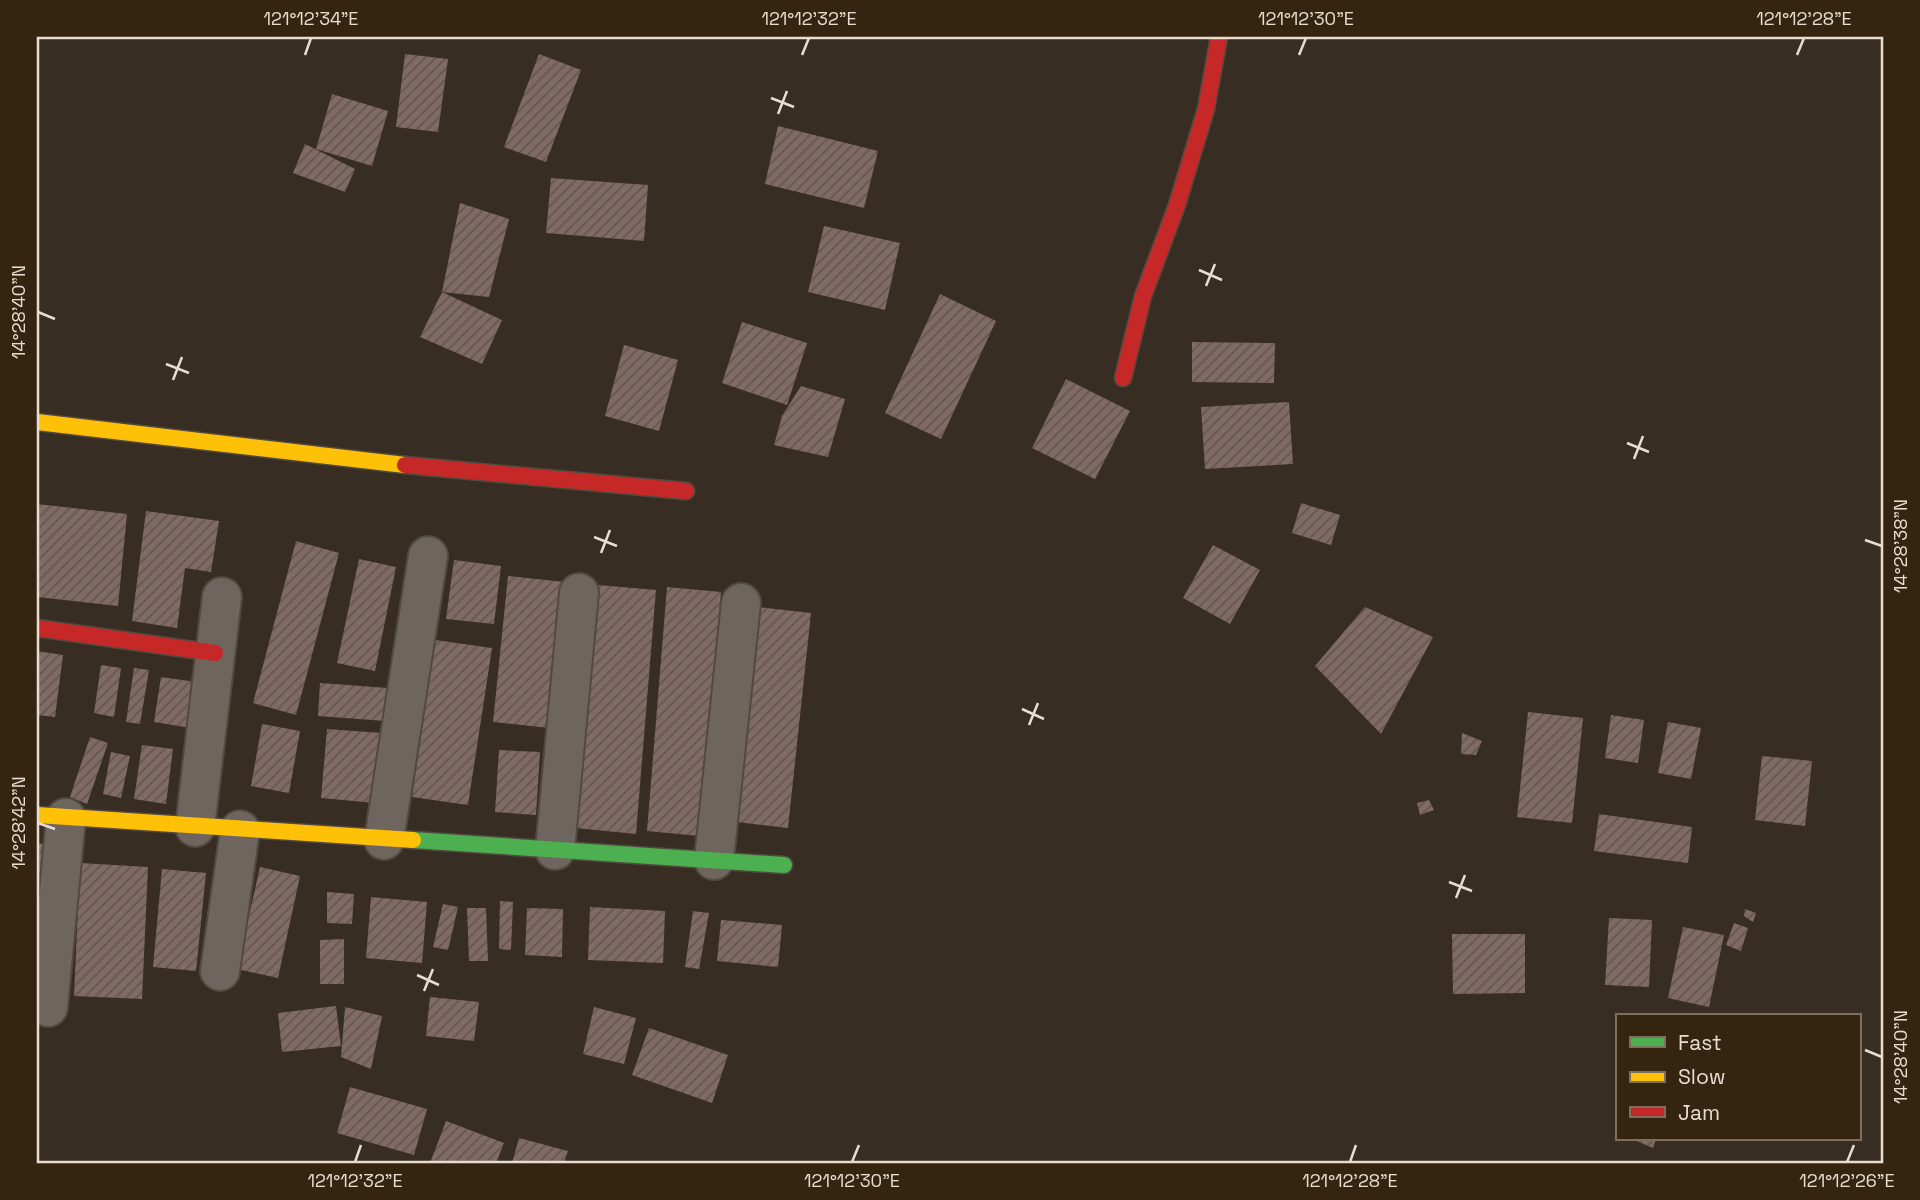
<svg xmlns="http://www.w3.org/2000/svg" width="1920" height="1200" font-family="'Space Grotesk',sans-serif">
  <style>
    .building { fill: url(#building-hatch) }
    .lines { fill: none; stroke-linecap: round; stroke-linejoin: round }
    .street-casing { stroke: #524a40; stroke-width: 42 }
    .fast-casing { stroke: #524a40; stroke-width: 19 }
    .slow-casing { stroke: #524a40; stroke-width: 19 }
    .jam-casing { stroke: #524a40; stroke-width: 19 }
    .street { stroke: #6e665e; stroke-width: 38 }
    .fast { stroke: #4caf50; stroke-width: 16 }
    .slow { stroke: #ffc107; stroke-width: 16 }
    .jam { stroke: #c62828; stroke-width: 16 }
    .ticks { fill: none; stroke: #e8ddd1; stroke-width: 2.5 }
    .neatline { fill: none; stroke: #e8ddd1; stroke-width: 2.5 }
    .ticks-label { font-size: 18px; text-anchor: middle; fill: #e8ddd1 }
  </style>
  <defs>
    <pattern id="building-hatch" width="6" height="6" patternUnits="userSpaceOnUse" patternTransform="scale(1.75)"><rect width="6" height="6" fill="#806a65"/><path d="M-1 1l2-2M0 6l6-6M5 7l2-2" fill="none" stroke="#635652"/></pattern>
  </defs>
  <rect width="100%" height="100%" fill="#382d22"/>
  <path class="building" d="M405,54l43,5 -10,73 -42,-5z
    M539,54l42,16 -35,92 -42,-15z
    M332,94l56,17 -16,55 -56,-17z
    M778,126l100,25 -14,57 -99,-24z
    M305,144l50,25 -10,23 -52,-19z
    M551,178l97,7 -4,56 -98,-8z
    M460,203l49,16 -20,78 -47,-5z
    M824,226l76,17 -15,67 -77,-18z
    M442,292l60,28 -20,44 -62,-27z
    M940,294l56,27 -55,118 -56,-26z
    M742,322l65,21 -20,62 -65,-22z
    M1192,342l83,1 -1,40 -82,-1z
    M624,345l54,15 -19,71 -54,-15z
    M1066,379l64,32 -35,68 -63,-31z
    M801,386l44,13 -17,58 -54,-12 8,-29z
    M1289,402l4,62 -88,5 -4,-62z
    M1301,503l39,12 -9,30 -39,-12z
    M37,504l90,10 -9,92 -81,-9z
    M146,511l73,10 -8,51 -26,-4 -8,60 -45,-7z
    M296,541l43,12 -43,162 -43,-12z
    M1213,545l47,25 -30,54 -47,-26z
    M359,559l37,8 -21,104 -38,-8z
    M454,560l47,6 -7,58 -48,-5z
    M508,576l57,6 -16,146 -56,-6z
    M598,585l58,5 -20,244 -60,-6z
    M667,587l54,5 -22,244 -52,-5z
    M758,607l53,6 -23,215 -52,-6z
    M1365,607l68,30 -52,97 -66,-68z
    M435,640l57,8 -24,157 -56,-8z
    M37,651l26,4 -8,62 -18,-2z
    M101,665l20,3 -7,49 -20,-4z
    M134,668l15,2 -9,54 -14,-2z
    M161,677l35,5 -5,46 -37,-6z
    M320,683l68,5 -3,33 -67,-5z
    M1528,712l55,6 -11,105 -55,-6z
    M1611,715l33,5 -6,43 -33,-5z
    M1668,722l33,6 -10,51 -33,-6z
    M262,724l38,7 -11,62 -38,-7z
    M327,729l55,4 -7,70 -54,-5z
    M1462,733l20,8 -6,14 -15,-1z
    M90,737l18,6 -21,61 -17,-7z
    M142,745l31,4 -7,55 -32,-5z
    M499,750l41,2 -4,63 -41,-3z
    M111,752l19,4 -9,42 -18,-4z
    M1762,756l50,5 -7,65 -50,-6z
    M1429,800l5,10 -14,5 -3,-12z
    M1599,814l93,13 -4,36 -94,-12z
    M37,843l14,2 -14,124z
    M80,863l68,4 -6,132 -68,-3z
    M260,867l40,9 -22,102 -41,-9z
    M162,869l44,4 -10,98 -43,-4z
    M327,892l27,2 -2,30 -25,-1z
    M371,897l56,5 -5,61 -56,-5z
    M500,901l13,1 -2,48 -12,-1z
    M443,904l15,3 -10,43 -15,-3z
    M590,907l75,4 -2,52 -75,-3z
    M467,908h19l2,53h-19z
    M527,908l36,1 -1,48 -37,-2z
    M1745,909l11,4 -3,9 -9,-6z
    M693,911l16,2 -10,56 -14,-2z
    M1609,918l43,2 -3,67 -44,-2z
    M721,920l61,5 -4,42 -61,-6z
    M1734,923l14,5 -7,23 -15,-6z
    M1683,927l41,8 -15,72 -41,-9z
    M1452,934h73v59l-72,1z
    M344,939v45h-24v-44z
    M430,997l49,5 -5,39 -48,-5z
    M336,1006l5,40 -59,6 -4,-39z
    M345,1007l37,9 -11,53 -30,-12z
    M594,1007l42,11 -12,46 -41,-10z
    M649,1028l79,27 -16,48 -80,-28z
    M350,1087l77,22 -13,46 -77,-22z
    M446,1121l58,22 -8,20h-66z
    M519,1138l49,13 -4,12h-52z
    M1632,1139h24l-3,9z"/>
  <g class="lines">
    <g class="street-casing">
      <path id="street" d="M195,827l27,-230
        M384,840l44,-284
        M555,850l24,-257
        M714,860l27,-257
        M220,971l20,-141
        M48,1007l18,-189"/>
    </g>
    <g class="fast-casing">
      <path id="fast" d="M413,840l371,25"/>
    </g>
    <g class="slow-casing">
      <path id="slow" d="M37,422l368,43
        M37,815l376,25"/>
    </g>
    <g class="jam-casing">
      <path id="jam" d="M1123,378l20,-82 34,-91 29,-96 13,-72
        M405,465l281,26
        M37,628l178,25"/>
    </g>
    <use href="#street" class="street"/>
    <use href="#fast" class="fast"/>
    <use href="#slow" class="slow"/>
    <use href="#jam" class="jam"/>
  </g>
  <path class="ticks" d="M305,55l6,-17M802,55l7,-17M1299,55l7,-17M1797,55l7,-17M771,98l23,9M778,114l9,-23M1199,270l23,10M1206,286l9,-22M38,312l17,7M166,364l23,9M173,380l9,-23M1627,443l22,9M1634,459l9,-23M594,537l23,9M1865,540l17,6M601,553l9,-23M1022,709l22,10M1029,725l9,-22M38,823l17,6M1449,882l23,9M1456,898l9,-23M417,975l22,10M424,991l9,-22M1865,1050l17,7M355,1162l6,-17M852,1162l7,-17M1350,1162l6,-17M1847,1162l7,-17"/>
  <rect width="1920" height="1200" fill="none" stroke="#352410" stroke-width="77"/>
  <rect x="1616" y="1014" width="245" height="126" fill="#352410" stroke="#7d6e5d" stroke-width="2"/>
  <rect x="1630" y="1037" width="35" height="10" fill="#4caf50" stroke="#7d6e5d" stroke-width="2"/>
  <text x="1678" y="1050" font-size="21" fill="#e8ddd1">Fast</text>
  <rect x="1630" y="1072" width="35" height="10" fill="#ffc107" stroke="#7d6e5d" stroke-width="2"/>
  <text x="1678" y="1084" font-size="21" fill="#e8ddd1">Slow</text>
  <rect x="1630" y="1107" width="35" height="10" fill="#c62828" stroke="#7d6e5d" stroke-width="2"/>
  <text x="1678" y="1120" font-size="21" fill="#e8ddd1">Jam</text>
  <rect x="38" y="38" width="1844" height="1124" class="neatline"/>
  <g class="ticks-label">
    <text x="311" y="25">121°12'34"E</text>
    <text x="809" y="25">121°12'32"E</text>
    <text x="1306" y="25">121°12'30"E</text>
    <text x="1804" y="25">121°12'28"E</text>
    <text transform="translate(19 312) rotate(-90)" y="6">14°28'40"N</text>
    <text transform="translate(1901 546) rotate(-90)" y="6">14°28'38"N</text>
    <text transform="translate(19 823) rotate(-90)" y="6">14°28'42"N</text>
    <text transform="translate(1901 1057) rotate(-90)" y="6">14°28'40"N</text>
    <text x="355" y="1187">121°12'32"E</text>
    <text x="852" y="1187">121°12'30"E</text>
    <text x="1350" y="1187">121°12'28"E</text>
    <text x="1847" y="1187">121°12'26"E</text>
  </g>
</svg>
